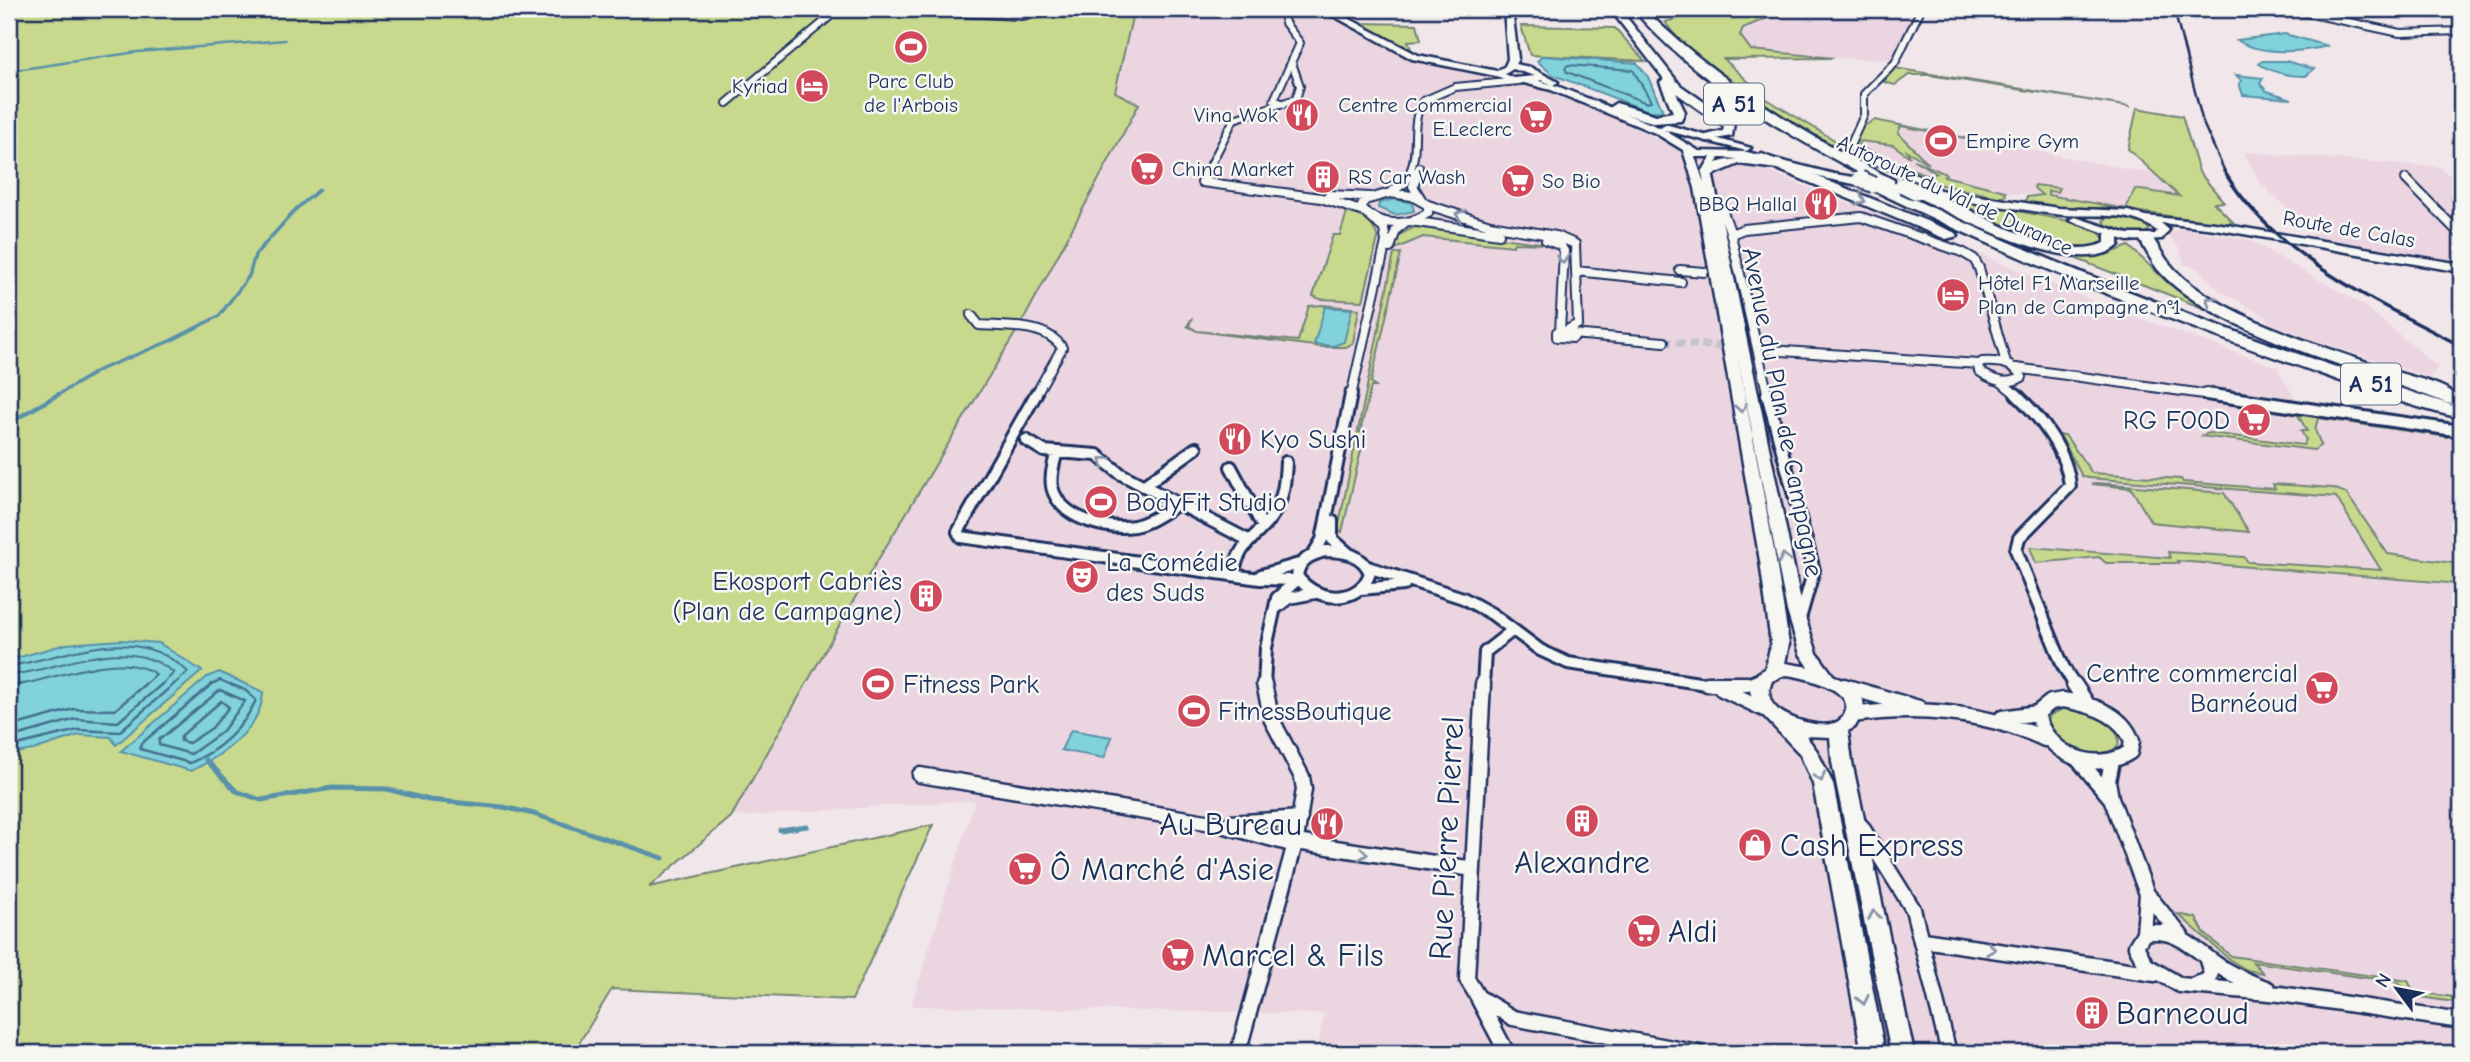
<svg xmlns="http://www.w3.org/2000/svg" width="2470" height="1062" font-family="'Comic Neue',sans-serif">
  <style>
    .built { fill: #ebd5e1 }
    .green { fill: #c8d98e; stroke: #728476; stroke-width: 2 }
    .water { fill: #81d2db; stroke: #5891a9; stroke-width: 2 }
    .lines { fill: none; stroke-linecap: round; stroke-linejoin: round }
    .shore-far1 { stroke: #447090; stroke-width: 2 }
    .shore { stroke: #447090; stroke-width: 2.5 }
    .stream-far3 { stroke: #5891a9; stroke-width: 2.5 }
    .stream-far2 { stroke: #5891a9; stroke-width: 3.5 }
    .stream-far1 { stroke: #5891a9; stroke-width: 4.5 }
    .stream { stroke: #5891a9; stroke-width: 5 }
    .street-tunnel { stroke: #c6c2ce; stroke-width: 8; stroke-dasharray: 8 4.5; stroke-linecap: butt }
    .street-far3-casing { stroke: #1b2f5e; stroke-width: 10 }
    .street-far2-casing { stroke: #1b2f5e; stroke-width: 12 }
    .street-far1-casing { stroke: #1b2f5e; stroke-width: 16 }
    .street-casing { stroke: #1b2f5e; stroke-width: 19 }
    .secondary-casing { stroke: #1b2f5e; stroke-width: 5 }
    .highway-casing { stroke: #1b2f5e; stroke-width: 5 }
    .street-far3 { stroke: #f6f6f2; stroke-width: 6 }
    .street-far2 { stroke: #f6f6f2; stroke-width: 8 }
    .street-far1 { stroke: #f6f6f2; stroke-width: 10 }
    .street { stroke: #f6f6f2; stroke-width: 14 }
    .secondary { fill: #f6f6f2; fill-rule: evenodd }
    .highway { fill: #f6f6f2; fill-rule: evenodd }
    .rail-far1 { stroke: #1b2f5e; stroke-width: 2.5 }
    .rail { stroke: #1b2f5e; stroke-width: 3.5 }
    .highway-bridge-casing { stroke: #1b2f5e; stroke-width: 19; stroke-linecap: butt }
    .highway-bridge { stroke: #f6f6f2; stroke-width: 15 }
    .oneway { stroke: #8892a8 }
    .labels { text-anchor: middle; stroke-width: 5; stroke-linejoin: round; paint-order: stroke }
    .far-poi-label { font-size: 21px; fill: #1b2f5e; stroke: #f6f6f2; text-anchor: start }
    .far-street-label { font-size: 21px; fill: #1b2f5e; stroke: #f6f6f2 }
    .shield { fill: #f6f6f2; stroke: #5d6b8a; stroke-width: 2 }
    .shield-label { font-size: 24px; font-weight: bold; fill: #1b2f5e }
    .street-label { font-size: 26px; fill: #1b2f5e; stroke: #f6f6f2 }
    .poi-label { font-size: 26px; fill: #1b2f5e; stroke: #f6f6f2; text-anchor: start }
    .near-poi-label { font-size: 32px; fill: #1b2f5e; stroke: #f6f6f2; text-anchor: start }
    .near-street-label { font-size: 32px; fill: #1b2f5e; stroke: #f6f6f2 }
  </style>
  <rect width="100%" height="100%" fill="#f1e7ea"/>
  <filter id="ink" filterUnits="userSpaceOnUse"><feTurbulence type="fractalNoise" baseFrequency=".0143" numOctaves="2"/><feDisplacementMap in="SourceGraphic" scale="14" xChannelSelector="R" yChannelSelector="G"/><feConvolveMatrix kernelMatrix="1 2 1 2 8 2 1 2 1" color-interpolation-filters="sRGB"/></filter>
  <g filter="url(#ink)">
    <path class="built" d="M1134,9h186l101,52 114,24 53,20 72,35 91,24 111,45 63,22 178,74 174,62 20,35 164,38v613h-1144l7,-39 -413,-8 64,-206 -244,17 407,-713 -23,-12z
      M1789,9h128l-26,51 -57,-2 -83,-8 -11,-15 3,-7z
      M1896,123l257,51 27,22 -54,13 -78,-14 -60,-3 -58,-16 -72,-29 2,-6z
      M2244,152l195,15 22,17v81l-4,-4 -141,-24 -57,-56z
      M2186,229l64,11 116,67 72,60 -8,11 -160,-52 -3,-9 -47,-26 -24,-23 -12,-4 -5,-15 -10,-13 2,-5z"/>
    <path class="green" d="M9,9h1125l-19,83 24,12 -114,213 -169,279 -125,221 -82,70 284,-62 -81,175 -240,-11 -39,64h-564z
      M1763,9h26l-46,19 -3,7 11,15 83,8 -110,1 30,28 -4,2 91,55 -4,3c-59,-33 -132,-68 -172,-125l35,-9h56z
      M1358,23l59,1 4,16 -13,1 5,13z
      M1521,26l94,2 30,33 -115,-6z
      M1894,68l237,39 -202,-32h-20l-14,10 -11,-3z
      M2137,108l45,8 17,56 25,30 -10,1 19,19 -8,2 -119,-17 -30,3 -51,-8 2,-5 15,-2 -8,-7 1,-3 24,3 -2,4 -9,-1v4l78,14 9,-20 44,7 -51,-47z
      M1874,120l112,22 -85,-16 -3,7 31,31 -22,-13 3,6 -17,-12 -33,-4 -2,6 71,29 7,-3 -22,-13 32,14 -2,2 61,15 1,4 -7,2 -63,-13 -10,-4 3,-2h-9l-56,-24 -11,-10 11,-18z
      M1253,193c36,3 112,3 125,45l-15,63 -43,-2 -7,-3 20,-61h7l7,-23 -21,-9z
      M1929,194l145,28 22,8 10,10 -1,5c-52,15 -128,-30 -176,-51z
      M2109,217l20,1 18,8 2,5c-14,7 -37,3 -46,-10z
      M1415,227l125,16 4,1 -30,-1 -1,3 -90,-9 -28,12 4,-14z
      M2129,246l40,38 62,35 -167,-65 42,1z
      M1401,253l-30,129 5,5h-5l-11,45 5,1 -23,99 -4,-3 56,-275z
      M1323,305l36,4 -6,34 -7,4h-24l-125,-16 -10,-5 5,-8 -3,8 8,5 101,10 11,-35z
      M2288,407l143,22 17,8 -130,-19 -3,12 6,15 -7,5 -113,-14 9,-3 93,12 3,-5 -5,-9h6l-9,-16 -6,-1z
      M2060,435h5l27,38 89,6 2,3 92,7 -2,-5 60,4 13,5 42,61 73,10v20l-284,-23 1,2h-72l-7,-6 -63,6 -6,-16 140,11 -2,-6 76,5 4,5 133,8 -45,-73 -248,-19 -6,-2z
      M2097,483l127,10 25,39 -98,-10 -20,-34 -39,-4z
      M2065,708c20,1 58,11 53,38 -19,21 -79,-2 -68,-31z
      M2178,914l18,4 9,16 26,22 177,25 6,11 47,6v5l-47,-7 -18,-14 -143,-20 10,11 -16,-3 -17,-10z"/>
    <path class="water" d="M2285,34l43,12c-26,6 -68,10 -91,-6z
      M1543,56l94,7 11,14 15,34h-15l-95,-36 -16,-14z
      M2262,61h24l28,8 -8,7c-16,0 -33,-3 -47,-12z
      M2236,75l27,3 -3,6 7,7 25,8 -49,-4 -4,-12 3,-2z
      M1395,199l17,4 2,8 -19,4 -17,-7 1,-5z
      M1325,307l27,2 -8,33 -11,4 -19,-2z
      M121,640l38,3 43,28 -86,74 -5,-8 -32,-2 -46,15 -24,4v-94l57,-16z
      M219,672l44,20c-1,37 -42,64 -72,79l-70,-20 86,-74z
      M1071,730l41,7 -8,21 -43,-8z"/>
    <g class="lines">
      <path class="shore-far1" d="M1568,65l65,5 18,31 -4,2 -80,-31 -2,-4z
        M9,666c60,-9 126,-45 179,6l-16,14
        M9,675c53,-5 117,-43 165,-2l-14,13
        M12,686c41,-5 105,-37 144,-12l-13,12
        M209,686l11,-6 14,6"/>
      <path class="shore" d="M212,684l-71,60 -1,5 50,14c30,-13 52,-33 66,-63l-11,-10 -15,-6
        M9,686l14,-2
        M220,690l25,11 -23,31 -31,22 -32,-9v-5z
        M221,701l8,6 -17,21 -23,15 -8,-2v-5z
        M9,727l65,-18 41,1 30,-26
        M9,738l67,-19 42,3 44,-38
        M9,747l69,-17 41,2 55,-48"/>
      <path class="stream-far3" d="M9,71l128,-19 148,-12"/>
      <path class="stream-far2" d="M56,396l45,-27 69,-28 49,-25 30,-40 6,-21 42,-47 22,-18"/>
      <path class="stream-far1" d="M9,423l50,-29"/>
      <path class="stream" d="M206,760l30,31 25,9 71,-12 55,1 42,11 74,7 31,7 129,44
        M780,830l27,-4"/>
      <path class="street-tunnel" d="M1664,342l104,8"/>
      <g class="street-far3-casing">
        <path id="street-far3" d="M890,9l130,7 60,-7
          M2257,9l41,2 102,22 61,-2
          M727,103l112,-94
          M1284,104l-10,-4 26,-57 -15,-20 -2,-9 5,-5
          M1207,172l27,-53 62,-20 4,-13 -8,-23
          M1410,172c10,-23 -1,-49 13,-71l32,-14 64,-6
          M1417,172l2,-5
          M1902,172l-45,-19 -7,-7 14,-31v-21l31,-31 26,-54"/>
      </g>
      <g class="street-far2-casing">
        <path id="street-far2" d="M1208,171l-6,11 119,16 43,14
          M1418,171l-5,15 8,13
          M1898,171l24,10 14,11
          M2406,179l55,56
          M1390,193l14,-10 8,-12
          M1390,193l22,3 16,9v8c-21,14 -50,14 -67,-5l4,-8z
          M1329,195l42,2
          M1712,198l11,14 7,19 38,165
          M1428,205l62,20 66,11 19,8 3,80 -13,7
          M1411,221l88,13
          M1731,234l13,-5 117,-12 101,35 12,7 5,9 27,95
          M1546,240l14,5 4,6 -4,81
          M1390,248l6,-18 10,-8
          M1680,270l24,2
          M1576,271l105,11
          M971,315l8,10c26,2 68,-2 83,23l-27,48
          M1565,331l7,3 1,4 -16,-1v-5z
          M1572,334l92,8
          M1768,350l211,14
          M1982,362c16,-1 31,0 40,15 -15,9 -29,4 -43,-6l-1,-5z
          M2016,368l202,28
          M2000,381l18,15
          M1351,396l35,-154 -2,-13 -15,-13"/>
      </g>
      <g class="street-far1-casing">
        <path id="street-far1" d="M1036,394l-78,138 3,5 299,42 38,1
          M1767,394l47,176 -15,52
          M2016,394c24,23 51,57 54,92l-51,52 -3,12 47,116 12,20
          M2206,394l255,37
          M1026,440l18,11 53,4 24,19 129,67
          M1057,452c-4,13 -9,31 -2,43 12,25 53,35 79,31 16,-3 30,-14 44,-22
          M1231,467l32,60
          M1143,486l53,-38
          M1332,521v18l16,14
          M1325,551c19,0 37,3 45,22 -11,33 -56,29 -73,3 2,-16 13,-21 28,-25z
          M1314,553l8,-13 29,-146
          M1368,567l95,31 29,16 48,36 28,13 151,23
          M1233,575c6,-33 21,-34 39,-59 12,-17 13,-35 14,-54
          M1261,575l38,-11
          M1361,589l43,-4
          M1276,608l13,-10 26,-5
          M1264,686l2,-38 11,-50 20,-18
          M1483,686l2,-34 28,-22
          M1743,686l21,-9"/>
      </g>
      <g class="street-casing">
        <path id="street" d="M1483,684l-16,295 11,18 35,21 186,35
          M1707,684h40
          M2074,684l13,20
          M1844,686l75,22
          M1722,689l42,20
          M2063,700c27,4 59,13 69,41l-2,11c-35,23 -85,2 -93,-39l14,-11z
          M1852,715c67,-9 131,-4 193,24
          M2002,718l35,-5
          M2077,758l33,39
          M2112,761l-4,20 3,17 36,96 34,42
          M920,775l298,49 77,21
          M1231,823l69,-5
          M1861,826l52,83 36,144
          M1296,842l177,27
          M2144,933l-8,13 10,19 34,20 100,9 181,27
          M2144,933c35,-6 51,18 78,35 14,9 30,15 46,21
          M2144,933l3,-39
          M1923,940l232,34
          M2194,985l14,-5 3,-7 -5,-16
          M1479,1000l28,53
          M1238,1053l58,-213 8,-51 -2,-12 -30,-57 -8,-36"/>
      </g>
      <g class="secondary-casing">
        <path id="secondary" d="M1321,9h10l87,46 79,16 8,-5 3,-7 -4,-50h8l6,50 -3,5 15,3 28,15 -5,3 -12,-5 -2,1 18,5 104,42 4,-4 86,24 -5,3 -82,-21 35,21 48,1 87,22 225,34 69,3 17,5 70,7 246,41v8l-246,-43 -54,-6 8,7 -7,9 -35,2 -58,-21 6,-3 53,17h27l2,-3c-28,-23 -70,-12 -103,-17 -73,-11 -148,-19 -221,-34 -38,-8 -74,-22 -114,-22l-7,14 91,439 14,42 16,22 20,12 10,13 1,10 -9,17 -7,4 4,31 62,291h-23l-59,-291 -2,-25 -24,-1 11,15 16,33 52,269h-23l-49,-269 -13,-30 -44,-46 -6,-17 8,-18 7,-4 6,-25 -11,-83 -65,-373 -12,-38 -28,-17 -104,-43 -27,-7 -12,1 -16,-8 -84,-17zM1513,69l22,7 -21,2 -9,-4zM1695,157h16l-9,15 2,11zM1737,354l50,257 13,43 9,13 -24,-4 4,-19 -13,-83zM1785,675c15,1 66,13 61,35 -6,26 -50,11 -63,3 -13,-8 -17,-18 -11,-32z"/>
      </g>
      <g class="highway-casing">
        <path id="highway" d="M1610,9h10l60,76 54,38 -2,13 -26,5v-6l17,-4 1,-4 -48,-34 9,19 -4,9 -26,2 -43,-13 -2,-3 6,-4 40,12 17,-3 -13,-30 4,-3z
          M1633,9h11c74,72 158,124 250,171v6l-6,1c186,89 377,159 573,221v10c-59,-13 -119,-37 -176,-57 -142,-50 -280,-107 -416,-173v-6h7c-86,-46 -179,-98 -243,-173z
          M1762,154l194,79 2,3 -12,3 -169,-70 -38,-5 -31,13 -6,-4c18,-19 40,-10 60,-19z
          M1917,188c53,14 132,78 188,55v-9l7,-4 7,4v11c-38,38 -166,-31 -207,-50l-2,-3z
          M2147,236l5,1c6,9 11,19 18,27 39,50 166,87 227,108 18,6 51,12 63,27l-8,5 -6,-1c-79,-33 -230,-69 -286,-131 -8,-9 -14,-22 -20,-32z"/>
      </g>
      <use href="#street-far3" class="street-far3"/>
      <use href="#street-far2" class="street-far2"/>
      <use href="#street-far1" class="street-far1"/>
      <use href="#street" class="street"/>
      <use href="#secondary" class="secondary"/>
      <use href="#highway" class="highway"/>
      <path class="rail-far1" d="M2174,9l29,114 22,49"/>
      <path class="rail" d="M2224,171c51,86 151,130 237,175"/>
      <g class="highway-bridge-casing">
        <path id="highway-bridge" d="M1860,179l14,6
          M1903,185l14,7"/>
      </g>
      <use href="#highway-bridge" class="highway-bridge"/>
    </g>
    <defs><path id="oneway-chevron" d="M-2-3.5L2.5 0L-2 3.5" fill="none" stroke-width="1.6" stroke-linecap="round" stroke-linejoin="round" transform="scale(1.75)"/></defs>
    <g class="oneway">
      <use href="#oneway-chevron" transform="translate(1861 200) rotate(22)"/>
      <use href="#oneway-chevron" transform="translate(1460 215) rotate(-159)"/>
      <use href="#oneway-chevron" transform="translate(1563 259) rotate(85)"/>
      <use href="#oneway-chevron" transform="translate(2210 301) rotate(-147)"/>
      <use href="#oneway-chevron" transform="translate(1741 408) rotate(80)"/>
      <use href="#oneway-chevron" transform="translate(1104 461) rotate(-142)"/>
      <use href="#oneway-chevron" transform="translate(1784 558) rotate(-102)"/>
      <use href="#oneway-chevron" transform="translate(1820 777) rotate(71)"/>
      <use href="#oneway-chevron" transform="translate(1363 854) rotate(8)"/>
      <use href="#oneway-chevron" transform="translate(1874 915) rotate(-100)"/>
      <use href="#oneway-chevron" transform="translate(1991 949) rotate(8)"/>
      <use href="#oneway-chevron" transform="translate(1863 1000) rotate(78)"/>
    </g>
  </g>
  <defs>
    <g id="stadium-disc" transform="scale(1.75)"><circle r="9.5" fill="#d1495b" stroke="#f6f6f2"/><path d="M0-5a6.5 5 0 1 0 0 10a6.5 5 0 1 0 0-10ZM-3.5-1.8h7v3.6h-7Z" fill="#fff"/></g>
    <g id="hotel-disc" transform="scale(1.75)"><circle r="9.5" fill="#d1495b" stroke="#f6f6f2"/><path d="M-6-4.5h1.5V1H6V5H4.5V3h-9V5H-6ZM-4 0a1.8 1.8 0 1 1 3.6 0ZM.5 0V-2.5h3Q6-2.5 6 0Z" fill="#fff"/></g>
    <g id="restaurant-disc" transform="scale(1.75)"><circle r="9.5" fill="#d1495b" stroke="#f6f6f2"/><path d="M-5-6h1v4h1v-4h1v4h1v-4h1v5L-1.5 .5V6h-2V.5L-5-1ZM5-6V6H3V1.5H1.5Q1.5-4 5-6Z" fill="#fff"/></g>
    <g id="supermarket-disc" transform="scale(1.75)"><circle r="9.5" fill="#d1495b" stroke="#f6f6f2"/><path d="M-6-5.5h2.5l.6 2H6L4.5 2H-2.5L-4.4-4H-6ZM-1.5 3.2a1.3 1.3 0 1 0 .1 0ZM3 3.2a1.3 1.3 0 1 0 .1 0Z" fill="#fff"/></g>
    <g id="building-disc" transform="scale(1.75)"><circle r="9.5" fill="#d1495b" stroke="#f6f6f2"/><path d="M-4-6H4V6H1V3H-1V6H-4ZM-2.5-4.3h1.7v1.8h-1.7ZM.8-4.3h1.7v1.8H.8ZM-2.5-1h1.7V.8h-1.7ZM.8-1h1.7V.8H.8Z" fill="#fff"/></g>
    <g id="theatre-disc" transform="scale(1.75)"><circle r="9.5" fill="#d1495b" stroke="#f6f6f2"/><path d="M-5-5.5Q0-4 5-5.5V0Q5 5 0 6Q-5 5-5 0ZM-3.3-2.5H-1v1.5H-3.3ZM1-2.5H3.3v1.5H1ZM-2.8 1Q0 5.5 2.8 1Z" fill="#fff"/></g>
    <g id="shop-disc" transform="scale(1.75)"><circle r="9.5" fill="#d1495b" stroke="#f6f6f2"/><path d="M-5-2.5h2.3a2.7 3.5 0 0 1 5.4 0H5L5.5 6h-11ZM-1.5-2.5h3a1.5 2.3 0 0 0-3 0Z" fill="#fff"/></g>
  </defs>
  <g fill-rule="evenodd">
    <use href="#stadium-disc" x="911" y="47"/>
    <use href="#hotel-disc" x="812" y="86"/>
    <use href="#restaurant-disc" x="1302" y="115"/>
    <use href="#supermarket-disc" x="1536" y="117"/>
    <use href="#stadium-disc" x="1941" y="141"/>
    <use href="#supermarket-disc" x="1147" y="169"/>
    <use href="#building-disc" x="1323" y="177"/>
    <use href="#supermarket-disc" x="1518" y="181"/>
    <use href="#restaurant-disc" x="1821" y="204"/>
    <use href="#hotel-disc" x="1953" y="295"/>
    <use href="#supermarket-disc" x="2254" y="420"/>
    <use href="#restaurant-disc" x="1235" y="439"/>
    <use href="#stadium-disc" x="1101" y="502"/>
    <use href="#theatre-disc" x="1082" y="577"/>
    <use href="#building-disc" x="926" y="596"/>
    <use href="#stadium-disc" x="878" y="684"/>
    <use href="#supermarket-disc" x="2322" y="688"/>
    <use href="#stadium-disc" x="1194" y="711"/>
    <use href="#building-disc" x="1582" y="821"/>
    <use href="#restaurant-disc" x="1327" y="824"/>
    <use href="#shop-disc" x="1755" y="845"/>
    <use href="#supermarket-disc" x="1025" y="869"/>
    <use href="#supermarket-disc" x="1644" y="931"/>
    <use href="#supermarket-disc" x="1178" y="955"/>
    <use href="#building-disc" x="2092" y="1013"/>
  </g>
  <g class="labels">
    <g class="far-poi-label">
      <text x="911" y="88" text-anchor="middle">Parc Club<tspan x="911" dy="24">de l'Arbois</tspan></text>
      <text x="788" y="93" text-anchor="end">Kyriad</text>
      <text x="1512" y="112" text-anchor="end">Centre Commercial<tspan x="1512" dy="24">E.Leclerc</tspan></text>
      <text x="1278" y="122" text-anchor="end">Vina Wok</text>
      <text x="1966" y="148">Empire Gym</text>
      <text x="1172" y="176">China Market</text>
      <text x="1348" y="184">RS Car Wash</text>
      <text x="1542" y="188">So Bio</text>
      <text x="1797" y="211" text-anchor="end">BBQ Hallal</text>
      <text x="1978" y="290">Hôtel F1 Marseille<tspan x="1978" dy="24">Plan de Campagne n°1</tspan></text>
    </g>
    <g class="far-street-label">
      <text transform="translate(1955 195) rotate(25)" y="7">Autoroute du Val de Durance</text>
      <text transform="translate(2349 229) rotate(10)" y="7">Route de Calas</text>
    </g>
    <g class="shield">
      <rect x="1704" y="83.5" width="60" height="41" rx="5"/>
      <rect x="2341" y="363.5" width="60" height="41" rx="5"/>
    </g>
    <g class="shield-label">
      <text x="1734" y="112">A 51</text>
      <text x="2371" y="392">A 51</text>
    </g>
    <g class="street-label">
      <text transform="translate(1783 412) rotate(79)" y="9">Avenue du Plan de Campagne</text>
    </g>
    <g class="poi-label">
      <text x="2230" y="429" text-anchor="end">RG FOOD</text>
      <text x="1260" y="448">Kyo Sushi</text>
      <text x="1126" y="511">BodyFit Studio</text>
      <text x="1106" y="571">La Comédie<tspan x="1106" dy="30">des Suds</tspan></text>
      <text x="902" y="590" text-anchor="end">Ekosport Cabriès<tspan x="902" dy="30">(Plan de Campagne)</tspan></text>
      <text x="2298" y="682" text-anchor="end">Centre commercial<tspan x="2298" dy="30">Barnéoud</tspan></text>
      <text x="903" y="693">Fitness Park</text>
      <text x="1218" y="720">FitnessBoutique</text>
    </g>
    <g class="near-poi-label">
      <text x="1302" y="835" text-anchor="end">Au Bureau</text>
      <text x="1780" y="856">Cash Express</text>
      <text x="1582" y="873" text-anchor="middle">Alexandre</text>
      <text x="1050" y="880">Ô Marché d'Asie</text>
      <text x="1668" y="942">Aldi</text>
      <text x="1202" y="966">Marcel &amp; Fils</text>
      <text x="2116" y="1024">Barneoud</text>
    </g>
    <g class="near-street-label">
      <text transform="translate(1446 838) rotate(-87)" y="11">Rue Pierre Pierrel</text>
    </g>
  </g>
  <rect width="2470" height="1062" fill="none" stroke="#f6f6f2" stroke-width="35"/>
  <rect x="18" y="18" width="2435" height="1027" fill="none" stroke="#1b2f5e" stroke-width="2.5" filter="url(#ink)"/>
  <g transform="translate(2397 989) rotate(302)" stroke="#f6f6f2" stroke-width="5" paint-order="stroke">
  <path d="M0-5L12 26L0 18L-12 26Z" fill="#1b2f5e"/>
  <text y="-10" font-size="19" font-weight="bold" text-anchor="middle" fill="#1b2f5e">N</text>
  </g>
</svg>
